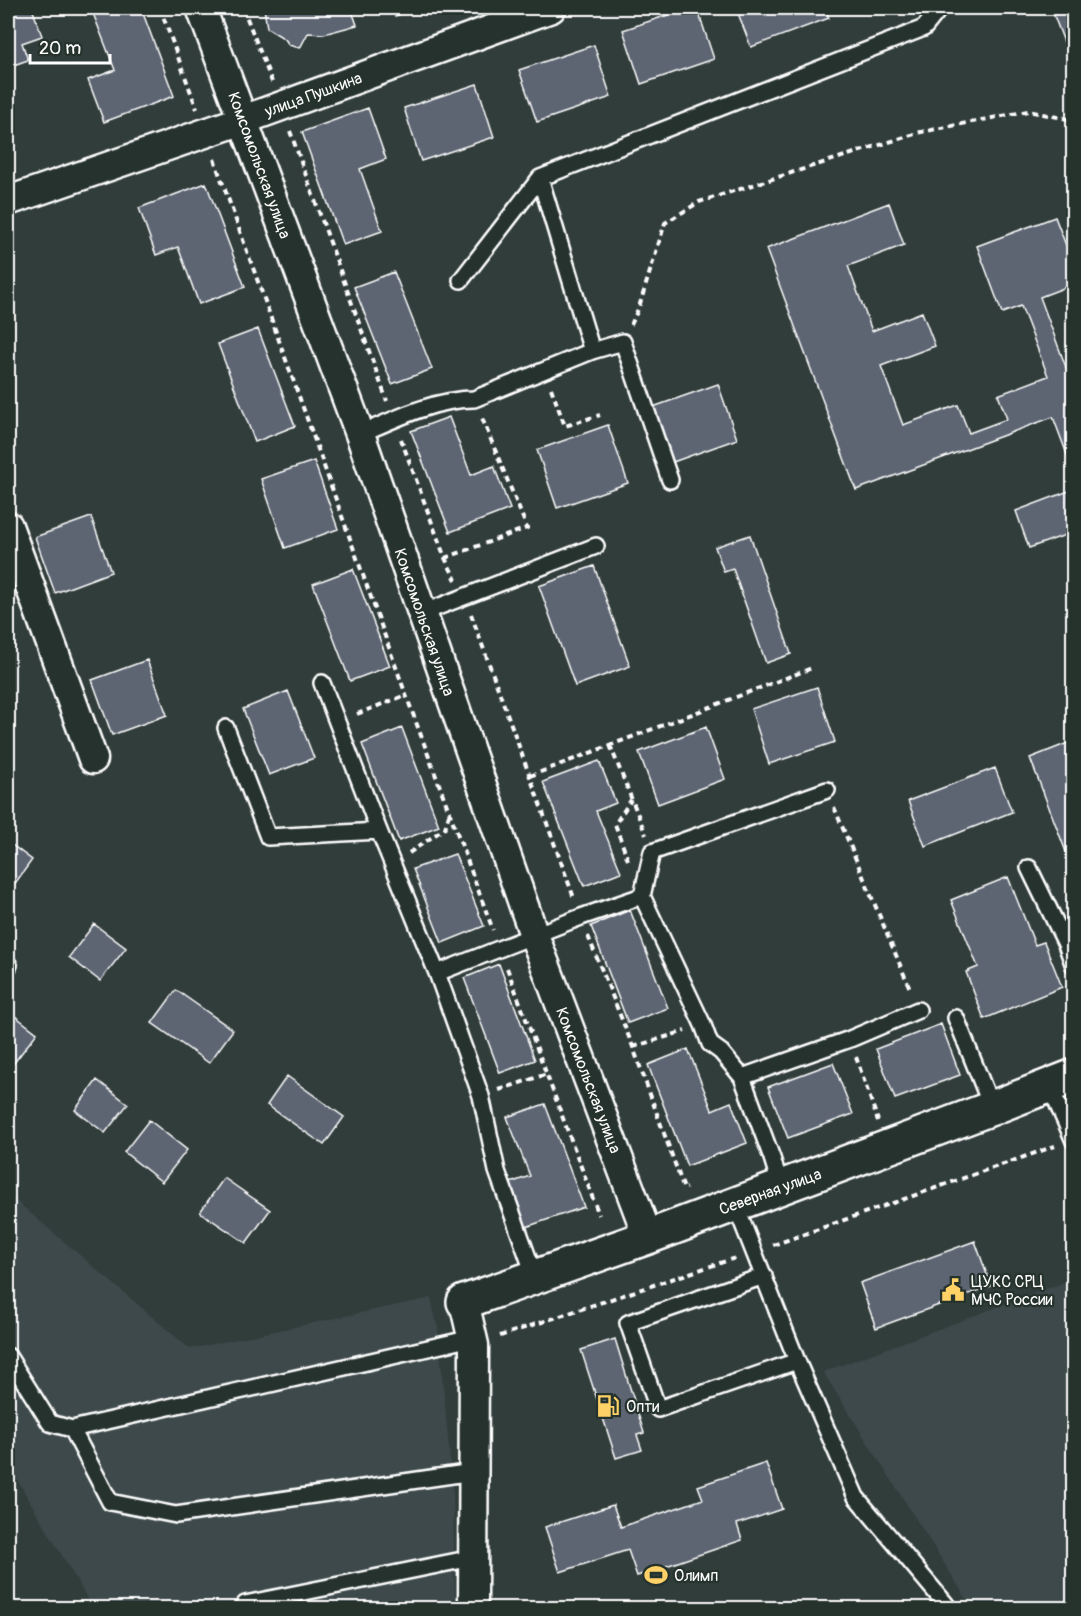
<svg xmlns="http://www.w3.org/2000/svg" width="1081" height="1616" font-family="Pangolin,sans-serif">
  <style>
    .built { fill: #3e494c }
    .building { fill: #5d6573; stroke: #fff; stroke-width: 1.5 }
    .lines { fill: none; stroke-linecap: round; stroke-linejoin: round }
    .service-casing { stroke: #fff; stroke-width: 20 }
    .minor-casing { stroke: #fff; stroke-width: 33 }
    .tertiary-casing { stroke: #fff; stroke-width: 38 }
    .path { stroke: #fff; stroke-width: 4; stroke-dasharray: 6 4.5; stroke-linecap: butt }
    .service { stroke: #26332d; stroke-width: 15 }
    .minor { stroke: #26332d; stroke-width: 28 }
    .tertiary { stroke: #26332d; stroke-width: 33 }
    .labels { text-anchor: middle; stroke-width: 4.5; stroke-linejoin: round; paint-order: stroke }
    .street-label { font-size: 16px; fill: #fff; stroke: #26332d }
    .poi-label { font-size: 16px; fill: #fff; stroke: #26332d; text-anchor: start }
  </style>
  <rect width="100%" height="100%" fill="#313d3b"/>
  <filter id="ink" filterUnits="userSpaceOnUse"><feTurbulence type="fractalNoise" baseFrequency=".0167" numOctaves="2"/><feDisplacementMap in="SourceGraphic" scale="12" xChannelSelector="R" yChannelSelector="G"/><feConvolveMatrix kernelMatrix="1 2 1 2 8 2 1 2 1" color-interpolation-filters="sRGB"/></filter>
  <g filter="url(#ink)">
    <path class="built" d="M8,1194l182,155 241,-51 7,31 15,164 2,115h-362l-85,-144z
      M1073,1279v329h-102l-5,-10 -143,-226z"/>
    <path class="building" d="M22,8h10l10,28 -20,7 6,17 -20,7v-55z
      M91,8h50l33,88 -70,26 -16,-42 27,-10z
      M264,8h87l6,17 -33,9 -16,-1 -8,15 -11,-3 -4,-6 -18,-11z
      M392,8h27l-24,8z
      M689,8h8l17,51 -73,25 -18,-54z
      M736,8h89l4,10 -78,29z
      M1051,8h23v60z
      M594,45l17,52 -74,25 -18,-52z
      M477,84l17,53 -73,24 -17,-53z
      M368,108l18,51 -26,10 22,62 -39,14 -41,-113z
      M206,183l39,104 -46,17 -21,-57 -22,8 -17,-47z
      M889,203l15,42 -56,21 24,65 50,-19 13,34 -54,20 22,59 55,-20 11,28 38,-14 -9,-24 50,-19 -27,-70 -19,7 -25,-67 78,-29 19,49v18l-34,13 27,73 7,-3v106l-21,-56 -197,73 -90,-241z
      M394,272l38,97 -40,15 -38,-97z
      M258,329l37,97 -40,16 -37,-98z
      M718,384l19,55 -64,23 -20,-55z
      M449,417l22,58 23,-9 16,43 -60,23 -39,-101z
      M608,425l20,58 -71,25 -20,-58z
      M314,461l24,68 -53,19 -24,-69z
      M1074,489v43l-45,16 -13,-37z
      M91,517l20,55 -56,21 -20,-56z
      M750,535l41,119 -25,9 -33,-94 -9,3 -9,-25z
      M594,566l36,100 -55,20 -36,-100z
      M353,569l37,97 -40,15 -37,-97z
      M147,660l20,55 -55,20 -20,-55z
      M817,687l18,55 -66,22 -18,-55z
      M288,691l26,67 -45,17 -26,-66z
      M706,727l19,52 -67,25 -19,-52z
      M402,728l37,98 -40,15 -37,-97z
      M1068,743l6,13 -1,114 -43,-112z
      M599,761l17,42 -20,8 25,61 -37,14 -41,-104z
      M995,768l17,44 -87,34 -17,-45z
      M8,842l24,18 -24,33z
      M455,854l29,72 -42,17 -29,-74z
      M1008,877l27,68 9,-3 18,45 -78,32 -18,-47 12,-5 -27,-67z
      M630,910l38,98 -40,15 -37,-97z
      M94,924l32,24 -26,33 -31,-24z
      M499,964l36,96 -35,13 -36,-95z
      M176,990l57,40 -24,33 -57,-40z
      M15,1016l22,17 -27,35 -2,-2v-40z
      M941,1024l19,51 -65,24 -19,-50z
      M688,1049l24,61 19,-8 16,41 -60,23 -39,-101z
      M833,1063l20,51 -65,24 -20,-51z
      M287,1076l57,41 -20,28 -57,-40z
      M97,1080l31,24 -23,29 -30,-23z
      M545,1104l39,103 -58,20 -16,-44 20,-7 -23,-59z
      M149,1120l38,30 -25,32 -38,-30z
      M224,1178l46,32 -24,33 -46,-31z
      M975,1241l16,45 -115,42 -16,-45z
      M615,1339l29,94 -7,2 5,15 -26,8 -35,-108z
      M766,1463l16,46 -45,15 5,16 -105,36 -9,-26 -68,22 -15,-45 68,-22 8,22 82,-28 -5,-13z"/>
    <g class="lines">
      <g class="service-casing">
        <path id="service" d="M461,280l79,-102 384,-150 16,-20
          M592,351l31,-9 47,138
          M360,434c35,-15 75,-35 114,-35l118,-48 -52,-173
          M422,613l174,-67
          M322,683l57,148 58,142 44,123 16,75 38,106
          M226,728l42,109 111,-6
          M1029,868l37,76 8,22
          M642,896l10,-44 175,-62
          M8,967l1,-2
          M437,973l144,-56 61,-21 61,129 7,19 11,8 21,25
          M956,1018l36,90
          M1049,1085l25,56
          M781,1187l-9,-29 -30,-81 108,-38 68,-29
          M735,1204l62,157 59,136 93,111
          M764,1276l-136,47 30,86 139,-48
          M8,1356l42,67 22,6 38,73 66,13 297,-43
          M72,1429l400,-91
          M245,1604l227,-46"/>
      </g>
      <g class="minor-casing">
        <path id="minor" d="M201,8l159,426 174,501 114,302
          M8,201l235,-81 308,-112
          M8,526l85,233
          M464,1302l10,43 -1,263"/>
      </g>
      <g class="tertiary-casing">
        <path id="tertiary" d="M464,1302l184,-65 344,-129 82,-32"/>
      </g>
      <path class="path" d="M160,8l37,101
        M243,8l29,74
        M290,131l97,270
        M214,159l192,536 87,235
        M631,325l8,-18 26,-84 34,-21 222,-70 107,-21 40,8 6,12
        M551,388l14,38 35,-11
        M401,439l44,119 11,22
        M445,558l82,-30 -45,-110
        M471,614l103,284
        M357,714l49,-19
        M610,745l36,90
        M530,776l282,-108
        M834,807l77,184
        M409,853l36,-25 4,-14
        M628,860l-13,-36 16,-24
        M588,936l45,111 51,142 3,-1
        M507,968l92,247
        M633,1047l52,-16
        M856,1057l22,64
        M499,1090l48,-16
        M773,1245l282,-99
        M500,1336l235,-78"/>
      <use href="#service" class="service"/>
      <use href="#minor" class="minor"/>
      <use href="#tertiary" class="tertiary"/>
    </g>
  </g>
  <defs>
    <g id="civic-bare" transform="scale(1.8)"><path d="M-.6-6.5H3V-4.5H.6V-3L4-1V1h2V6H-6V1h2V-1L-.6-3ZM-1.2 2.5V6h2.4V2.5Z" fill="#ffd166" stroke="#26332d" stroke-width="2.5" paint-order="stroke"/></g>
    <g id="fuel-bare" transform="scale(1.8)"><path d="M-5.5-6h7V0h2V4h1.3V-2.5L3-4.5l.8-.8L6-3V5H2.5V1h-1V6h-7ZM-4.2-4.7v3.2H.2V-4.7Z" fill="#ffd166" stroke="#26332d" stroke-width="2.5" paint-order="stroke"/></g>
    <g id="stadium-bare" transform="scale(1.8)"><path d="M0-5a6.5 5 0 1 0 0 10a6.5 5 0 1 0 0-10ZM-3.5-1.8h7v3.6h-7Z" fill="#ffd166" stroke="#26332d" stroke-width="2.5" paint-order="stroke"/></g>
  </defs>
  <g fill-rule="evenodd">
    <use href="#civic-bare" x="953" y="1290"/>
    <use href="#fuel-bare" x="608" y="1406"/>
    <use href="#stadium-bare" x="656" y="1575"/>
  </g>
  <g class="labels">
    <g class="street-label">
      <text transform="translate(313 94) rotate(-20)" y="6">улица Пушкина</text>
      <text transform="translate(260 165) rotate(70)" y="6">Комсомольская улица</text>
      <text transform="translate(425 622) rotate(71)" y="6">Комсомольская улица</text>
      <text transform="translate(589 1080) rotate(69)" y="6">Комсомольская улица</text>
      <text transform="translate(770 1191) rotate(-20)" y="6">Северная улица</text>
    </g>
    <g class="poi-label">
      <text x="971" y="1287">ЦУКС СРЦ<tspan x="971" dy="18">МЧС России</tspan></text>
      <text x="626" y="1412">Опти</text>
      <text x="674" y="1581">Олимп</text>
    </g>
  </g>
  <rect width="1081" height="1616" fill="none" stroke="#26332d" stroke-width="30"/>
  <rect x="15" y="15" width="1051" height="1586" fill="none" stroke="#fff" stroke-width="2" filter="url(#ink)"/>
  <path d="M30 54v9h80v-9" fill="none" stroke="#ffffff" stroke-width="3"/>
  <text x="39" y="54" font-size="18" fill="#ffffff" stroke="#26332d" stroke-width="4.5" paint-order="stroke">20 m</text>
</svg>
